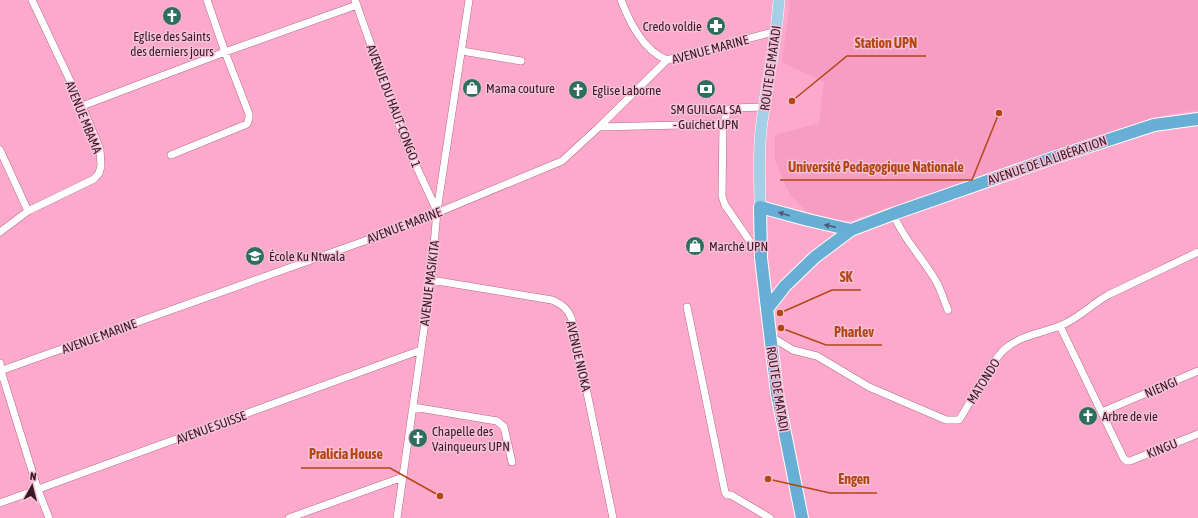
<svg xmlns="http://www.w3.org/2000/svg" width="1198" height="518" font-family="'Asap Condensed',sans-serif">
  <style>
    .built { fill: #f79cc3 }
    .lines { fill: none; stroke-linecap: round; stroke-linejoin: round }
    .street-casing { stroke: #b7688a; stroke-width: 8 }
    .primary-casing { stroke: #fff; stroke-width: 12 }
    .highway-casing { stroke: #fff; stroke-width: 14 }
    .street { stroke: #fff; stroke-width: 7 }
    .primary { stroke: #a4cfe6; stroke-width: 11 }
    .highway { stroke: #67afd5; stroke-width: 12 }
    .oneway { fill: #4e5c76 }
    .labels { text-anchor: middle; stroke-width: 3; stroke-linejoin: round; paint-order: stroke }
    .poi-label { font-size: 13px; fill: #391928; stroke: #f6c2d6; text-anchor: start }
    .street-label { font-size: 13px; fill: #391928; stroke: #f6c2d6 }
    .leader { fill: none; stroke: #b44614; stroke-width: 1.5 }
    .callout-dot { fill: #b44614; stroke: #f6c2d6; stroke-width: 1.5 }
    .callout-label { font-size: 14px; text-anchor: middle; font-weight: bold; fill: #b44614; stroke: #f6c2d6; stroke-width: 3; stroke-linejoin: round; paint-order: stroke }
  </style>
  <rect width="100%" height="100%" fill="#fda9cc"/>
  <path class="built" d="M790,0h408v110l-39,6 -307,104h-24l-22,-9 -16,-16 -15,-35v-25l44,-12 5,-41 -42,-20z"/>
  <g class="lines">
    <g class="street-casing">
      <path id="street" d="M355,0l51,144 31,67
        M621,0c9,23 22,50 46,60
        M462,51l59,10
        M82,106l143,-54 132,-47
        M599,127l124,-3
        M0,150l28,61
        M171,155l76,-31 2,-6v-4l-24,-62 -18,-52
        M893,214c11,26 29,43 43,67 5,9 8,20 12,29
        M0,232l28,-21 66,-32 5,-6 2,-7 -1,-17 -18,-43 -50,-106
        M760,256l-35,-51 -3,-9 1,-72 5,-14 4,-2 32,-1
        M431,280l121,20c11,5 16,9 20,20l41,198
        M687,307l38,185 2,3h4l39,23
        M1060,326l64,133 3,2h3l68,-27
        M770,336l23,14 24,6 52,31 77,33h13c8,-13 16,-26 24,-40 7,-11 12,-23 23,-32 17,-14 38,-15 56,-23 18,-8 30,-21 46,-30l90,-43
        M0,363l1,8 37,119 11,28
        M0,371l398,-142 164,-68 37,-34 68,-67 110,-29
        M413,407l84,14 7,6 8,35
        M1102,412l96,-41
        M0,503l421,-153
        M289,518l114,-41
        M397,518l34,-238 6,-69 32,-211"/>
    </g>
    <g class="primary-casing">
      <path id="primary" d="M760,207c0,-25 -2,-51 1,-77 5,-43 15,-86 18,-130"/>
    </g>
    <g class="highway-casing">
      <path id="highway" d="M767,309l18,-23 30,-29 36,-27 42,-16 160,-56 101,-33 44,-6
        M802,518l-25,-125 -16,-135 -1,-51 48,13 43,10"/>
    </g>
    <use href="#street" class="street"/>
    <use href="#primary" class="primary"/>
    <use href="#highway" class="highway"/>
  </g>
  <defs><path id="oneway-solid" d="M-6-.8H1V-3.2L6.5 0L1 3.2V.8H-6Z"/></defs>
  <g class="oneway">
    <use href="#oneway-solid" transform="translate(784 214) rotate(-164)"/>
    <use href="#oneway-solid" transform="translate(830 226) rotate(-167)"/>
  </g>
  <defs>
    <g id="church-disc" transform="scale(1)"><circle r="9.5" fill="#2d6e5d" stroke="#f6c2d6"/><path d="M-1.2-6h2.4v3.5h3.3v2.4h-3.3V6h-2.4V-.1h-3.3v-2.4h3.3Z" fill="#fff"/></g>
    <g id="pharmacy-disc" transform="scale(1)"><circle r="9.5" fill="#2d6e5d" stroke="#f6c2d6"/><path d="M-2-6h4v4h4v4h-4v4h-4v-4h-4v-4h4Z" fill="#fff"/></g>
    <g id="shop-disc" transform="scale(1)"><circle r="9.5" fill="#2d6e5d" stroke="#f6c2d6"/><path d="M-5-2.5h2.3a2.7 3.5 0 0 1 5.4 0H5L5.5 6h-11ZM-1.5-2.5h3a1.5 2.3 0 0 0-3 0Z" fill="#fff"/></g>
    <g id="bank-disc" transform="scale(1)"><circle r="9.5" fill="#2d6e5d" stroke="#f6c2d6"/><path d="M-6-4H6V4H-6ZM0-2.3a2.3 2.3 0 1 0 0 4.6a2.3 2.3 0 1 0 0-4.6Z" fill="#fff"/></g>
    <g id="school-disc" transform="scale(1)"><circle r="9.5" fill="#2d6e5d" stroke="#f6c2d6"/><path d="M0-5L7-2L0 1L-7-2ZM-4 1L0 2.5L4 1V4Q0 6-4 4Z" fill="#fff"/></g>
  </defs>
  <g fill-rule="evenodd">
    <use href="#church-disc" x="172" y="16"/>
    <use href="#pharmacy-disc" x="716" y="26"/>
    <use href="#shop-disc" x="472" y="88"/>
    <use href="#bank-disc" x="706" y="89"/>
    <use href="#church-disc" x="578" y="90"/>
    <use href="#shop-disc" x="695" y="246"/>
    <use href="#school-disc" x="255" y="256"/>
    <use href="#church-disc" x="1088" y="416"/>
    <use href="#church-disc" x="418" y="438"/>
  </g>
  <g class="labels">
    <g class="poi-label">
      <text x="702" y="31" text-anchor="end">Credo voldie</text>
      <text x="172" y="41" text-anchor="middle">Eglise des Saints<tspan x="172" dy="15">des derniers jours</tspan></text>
      <text x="486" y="93">Mama couture</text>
      <text x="592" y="95">Eglise Laborne</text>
      <text x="706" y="114" text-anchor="middle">SM GUILGAL SA<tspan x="706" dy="15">- Guichet UPN</tspan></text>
      <text x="709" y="251">Marché UPN</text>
      <text x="269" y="261">École Ku Ntwala</text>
      <text x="1102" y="421">Arbre de vie</text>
      <text x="432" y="436">Chapelle des<tspan x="432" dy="15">Vainqueurs UPN</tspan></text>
    </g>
    <g class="street-label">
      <text transform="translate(710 49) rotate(-15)" y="5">AVENUE MARINE</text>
      <text transform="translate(770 68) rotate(-82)" y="5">ROUTE DE MATADI</text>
      <text transform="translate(394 106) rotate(69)" y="5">AVENUE DU HAUT-CONGO 1</text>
      <text transform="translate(84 117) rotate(68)" y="5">AVENUE MBAMA</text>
      <text transform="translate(1047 160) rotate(-19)" y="5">AVENUE DE LA LIBÉRATION</text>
      <text transform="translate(404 225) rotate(-21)" y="5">AVENUE MARINE</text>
      <text transform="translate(429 283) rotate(-83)" y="5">AVENUE MASIKITA</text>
      <text transform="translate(99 336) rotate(-20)" y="5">AVENUE MARINE</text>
      <text transform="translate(579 356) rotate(77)" y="5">AVENUE NIOKA</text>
      <text transform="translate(983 381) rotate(-58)" y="5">MATONDO</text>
      <text transform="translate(1161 387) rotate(-23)" y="5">NIENGI</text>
      <text transform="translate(778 389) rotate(81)" y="5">ROUTE DE MATADI</text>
      <text transform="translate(211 427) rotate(-20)" y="5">AVENUE SUISSE</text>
      <text transform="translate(1162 448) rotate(-22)" y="5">KINGU</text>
    </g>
  </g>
  <path class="leader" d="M792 101L847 56H926M999 113L972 180H780M780 313L832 290H861M781 328L826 345H882M440 496L390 468H301M768 479L830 493H877"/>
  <g class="callout-dot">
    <circle cx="792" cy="101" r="4"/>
    <circle cx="999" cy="113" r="4"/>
    <circle cx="780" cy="313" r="4"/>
    <circle cx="781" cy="328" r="4"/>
    <circle cx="440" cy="496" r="4"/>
    <circle cx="768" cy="479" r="4"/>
  </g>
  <g class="callout-label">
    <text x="886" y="48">Station UPN</text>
    <text x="876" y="172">Université Pedagogique Nationale</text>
    <text x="846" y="282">SK</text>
    <text x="854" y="337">Pharlev</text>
    <text x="346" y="459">Pralicia House</text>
    <text x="854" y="484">Engen</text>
  </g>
  <g transform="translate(32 486) rotate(7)" stroke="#f6c2d6" stroke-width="3" paint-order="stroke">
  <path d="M0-3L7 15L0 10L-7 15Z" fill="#391928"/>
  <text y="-6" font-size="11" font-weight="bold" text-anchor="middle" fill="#391928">N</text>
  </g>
</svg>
